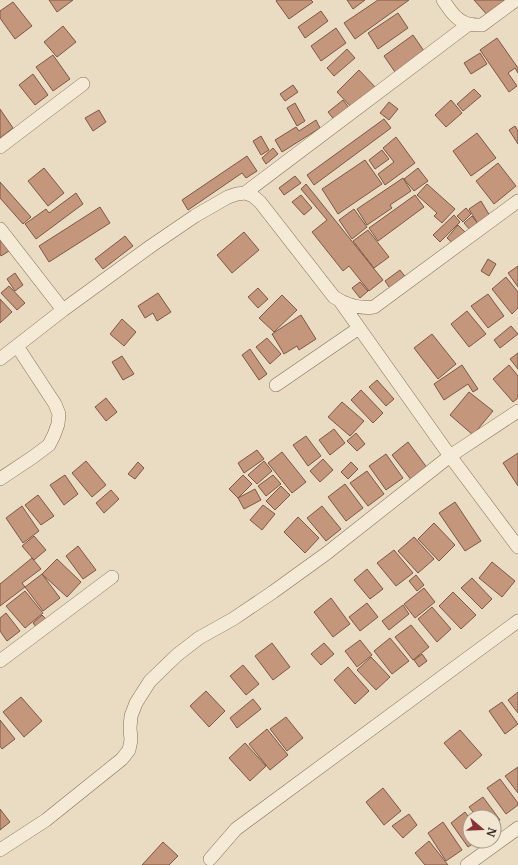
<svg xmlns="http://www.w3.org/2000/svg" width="518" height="865" font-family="Merriweather,serif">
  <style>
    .building { fill: #c4967c; stroke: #7e5844 }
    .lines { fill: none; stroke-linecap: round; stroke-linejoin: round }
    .street-casing { stroke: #816e5b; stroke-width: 14 }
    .street { stroke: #f5ead5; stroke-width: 13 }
  </style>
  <rect width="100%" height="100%" fill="#e9dcc3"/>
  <path class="building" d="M49,0h24l-16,12z
    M277,0h34l2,2 -24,17 -13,-18z
    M347,0h18l-12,9z
    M378,0h31l-54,39 -11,-16z
    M474,0h33l-18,17z
    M13,2l19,24 -17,13 -15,-21v-7z
    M321,11l7,10 -23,17 -7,-11z
    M398,13l10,15 -30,21 -10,-16z
    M63,26l13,16 -19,15 -13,-15z
    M336,28l10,15 -25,18 -10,-15z
    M413,35l11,16 -29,21 -11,-16z
    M497,38l21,30v5l-3,-5 -7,5 9,13 -8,6 -29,-42z
    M347,49l8,9 -21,18 -7,-8z
    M480,53l7,11 -16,10 -7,-11z
    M53,55l17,24 -17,12 -17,-24z
    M359,70l17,18 -23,21 -16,-17z
    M33,74l15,21 -13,10 -16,-20z
    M293,85l5,7 -13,9 -5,-7z
    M474,89l7,7 -18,15 -6,-7z
    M343,100l7,9 -14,13 -8,-10z
    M451,100l11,13 -16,14 -11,-12z
    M389,102l9,7 -9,11 -9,-7z
    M295,103l10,18 -8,5 -10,-18z
    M0,109l13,19 -13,10z
    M99,110l7,12 -13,9 -8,-13z
    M384,119l7,9 -77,57 -7,-10z
    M316,120l4,8 -38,24 -7,-12 21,-13 3,4z
    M515,126l3,5v13l-9,-14z
    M477,133l19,25 -25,18 -18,-25z
    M261,136l8,14 -8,5 -8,-14z
    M396,137l19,26 -30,22 -7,-11 16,-12 -11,-14z
    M273,148l5,6 -12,10 -4,-6z
    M382,150l7,9 -14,10 -6,-9z
    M247,156l10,15 -11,7 -4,-5 -54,37 -6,-10z
    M365,160l17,24 -44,30 -16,-25z
    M498,163l18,23 -22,18 -18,-23z
    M44,168l20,25 -16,13 -20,-25z
    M418,168l10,13 -14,10 -10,-12z
    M295,176l6,7 -17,12 -5,-7z
    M403,178l8,13 -21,14 2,3 -25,17 -10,-16z
    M0,182l31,35 -8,7 -23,-26z
    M306,184l77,96 -14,11 -20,-25 -6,5 -31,-39 15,-12 -26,-31z
    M427,184l28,25 -13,14 -8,-7 3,-3 -20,-18z
    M76,193l7,11 -47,35 -11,-15 21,-15 3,4z
    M301,195l11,13 -8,7 -12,-13z
    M415,195l9,12 -46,34 -9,-13z
    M481,201l9,15 -12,8 -9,-15z
    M100,207l10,16 -61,39 -10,-16z
    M466,208l5,6 -8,8 -6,-6z
    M354,209l13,18 -15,12 -13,-19z
    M454,215l6,7 -20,20 -7,-7z
    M472,216l7,9 -8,6 -7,-8z
    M458,225l11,11 -11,12 -11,-10z
    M368,230l21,27 -15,11 -21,-27z
    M244,232l15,18 -27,23 -15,-18z
    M125,236l8,10 -30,23 -8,-10z
    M0,238l9,13 -8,5 -1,-2z
    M488,259l8,5 -7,12 -8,-5z
    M518,266v21l-10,-14z
    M400,270l10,13 -16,11 -9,-13z
    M15,273l8,12 -8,6 -8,-12z
    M506,277l12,15v16l-6,6 -20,-25z
    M360,282l8,9 -8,7 -8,-10z
    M9,286l16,17 -8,7 -16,-17z
    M258,288l10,11 -10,9 -10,-11z
    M158,293l13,19 -14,9 -4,-8 -8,5 -7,-12z
    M488,294l16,22 -16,12 -17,-22z
    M282,295l15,15 -23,22 -15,-14z
    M0,299l12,13 -12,11z
    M467,311l19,23 -17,13 -18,-23z
    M301,315l15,24 -17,11 -2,-4 -13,8 -12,-20z
    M122,319l14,13 -12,14 -14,-12z
    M511,326l7,8 -18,14 -6,-8z
    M432,334l24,30 -18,15 -24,-31z
    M267,338l14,16 -11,10 -14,-17z
    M250,349l17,25 -8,6 -17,-25z
    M518,353v16l-8,-10z
    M122,356l12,18 -11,6 -11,-18z
    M462,365l16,24 -5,3 -5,-8 -24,16 -10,-16z
    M509,365l9,11v22l-5,4 -20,-23z
    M377,380l17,19 -8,7 -17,-19z
    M361,390l22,23 -10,10 -22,-23z
    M469,392l24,19 -20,24 -23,-20z
    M106,398l11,14 -11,9 -11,-14z
    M342,402l22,19 -14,15 -22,-19z
    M334,429l11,14 -15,12 -11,-15z
    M356,433l9,11 -8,7 -10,-10z
    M306,436l15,20 -13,10 -15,-21z
    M408,442l20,27 -16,12 -20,-26z
    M257,450l7,9 -20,14 -6,-10z
    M282,452l24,30 -14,11 -24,-30z
    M518,453v33l-15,-23z
    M386,454l17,24 -17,12 -17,-24z
    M323,459l10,11 -13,12 -10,-11z
    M86,461l20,24 -14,12 -20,-24z
    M264,461l8,10 -15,13 -9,-9z
    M138,462l6,6 -9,11 -7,-5z
    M351,462l7,7 -10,10 -7,-7z
    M367,471l17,23 -16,12 -18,-23z
    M65,475l13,19 -14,11 -14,-20z
    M243,475l9,9 -14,14 -9,-9z
    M273,475l8,9 -15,12 -8,-10z
    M345,484l18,24 -17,13 -18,-24z
    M281,486l9,9 -15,15 -9,-9z
    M255,489l6,11 -17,9 -6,-11z
    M111,490l8,9 -15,14 -8,-10z
    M38,495l16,21 -13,9 -16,-20z
    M455,502l26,39 -16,10 -26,-38z
    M263,505l12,9 -13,16 -12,-10z
    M22,506l17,25 -16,12 -17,-25z
    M322,506l19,23 -15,12 -19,-23z
    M298,517l21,21 -14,15 -21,-21z
    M434,523l21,22 -16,16 -21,-22z
    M34,536l12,14 -12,10 -12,-14z
    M414,537l20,22 -16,14 -20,-22z
    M78,546l18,24 -13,9 -17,-23z
    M394,550l19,23 -17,13 -19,-23z
    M32,558l9,11 -19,14 3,4 -25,19v-22z
    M57,559l24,23 -14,15 -25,-23z
    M492,562l23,19 -13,16 -23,-19z
    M367,569l16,20 -13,10 -16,-19z
    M42,574l18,24 -17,13 -18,-24z
    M416,575l8,10 -7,6 -8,-10z
    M472,578l20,21 -10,10 -21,-21z
    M424,588l11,14 -20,16 -11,-14z
    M25,591l18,22 -18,15 -19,-22z
    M453,592l23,23 -15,14 -22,-23z
    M331,598l19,26 -17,13 -19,-25z
    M367,603l11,14 -18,14 -11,-14z
    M403,605l6,9 -20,16 -7,-9z
    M432,607l19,22 -14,13 -19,-23z
    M6,613l14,18 -13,10 -7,-10v-13z
    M42,615l8,8 -10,9 -7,-9z
    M411,625l18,22 -16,13 -18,-23z
    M390,638l19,23 -17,13 -18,-23z
    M360,640l12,15 -15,12 -12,-16z
    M272,643l18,24 -17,13 -18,-24z
    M324,643l10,11 -13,11 -10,-11z
    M422,654l5,7 -8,6 -5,-7z
    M371,657l19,20 -14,13 -19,-20z
    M243,665l16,19 -13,11 -16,-19z
    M348,667l21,24 -14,13 -21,-24z
    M206,691l19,20 -16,16 -19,-21z
    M518,692v21l-10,-13z
    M21,697l21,24 -18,16 -21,-25z
    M253,699l8,10 -24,19 -7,-10z
    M502,702l16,22 -13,10 -16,-23z
    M286,717l17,21 -16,13 -17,-22z
    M0,720l15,19 -13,10 -2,-3z
    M267,729l21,26 -18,15 -21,-26z
    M460,730l22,25 -16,14 -22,-26z
    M245,743l21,23 -16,15 -21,-23z
    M518,767v26l-13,-17z
    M500,779l18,24v2l-12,9 -19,-26z
    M383,788l18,23 -17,14 -18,-23z
    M483,797l17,23 -6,4v-7h-17l-8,-10z
    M0,809l10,13 -10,8z
    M465,812l5,7v22h7l-9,6 -17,-24z
    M409,814l8,11 -14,13 -11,-12z
    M443,822l19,28 -16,11 -18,-28z
    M429,841l19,24h-23l-10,-12z
    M163,842l15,14 -9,9h-27z"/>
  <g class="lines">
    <g class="street-casing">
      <path id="street" d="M443,0c7,10 13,21 26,24 4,1 9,1 13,1l34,-25
        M0,147l83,-63
        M245,193l224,-169
        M0,229l63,81
        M340,301l110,155 68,91
        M0,359l63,-49 88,-64 44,-30 33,-19 9,-3 8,-1 8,3 7,6 74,95c12,8 25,12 40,10l144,-106
        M276,385l83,-57
        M0,479l33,-22 16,-12 5,-10 4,-11 1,-10 -4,-10 -38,-58
        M0,661l112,-84
        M0,850l46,-30 76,-61 7,-9 2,-10 -1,-12 1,-12 5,-13 14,-22 27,-26 22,-17 34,-19 40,-27 54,-39 123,-97 68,-45
        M210,859l26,-30 282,-208
        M467,865l51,-37"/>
    </g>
    <use href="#street" class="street"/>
  </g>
  <g transform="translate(482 829) rotate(109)"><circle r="19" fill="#f1e6d1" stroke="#a59a89"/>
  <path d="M0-3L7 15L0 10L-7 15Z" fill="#8a3137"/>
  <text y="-6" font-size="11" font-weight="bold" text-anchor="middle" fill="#33271e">N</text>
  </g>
</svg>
